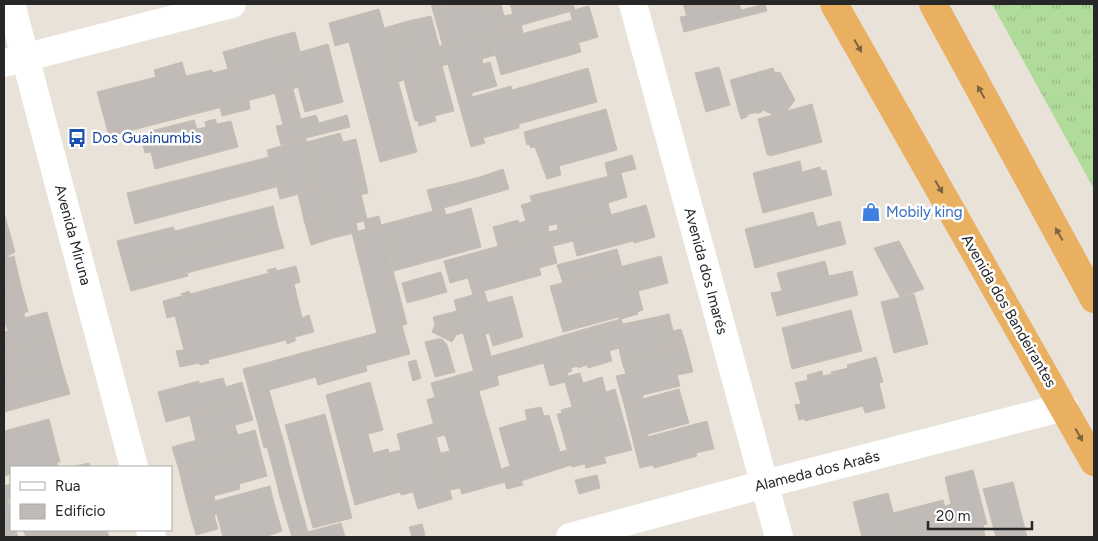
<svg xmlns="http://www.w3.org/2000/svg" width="1098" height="541" font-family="Figtree,sans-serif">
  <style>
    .grass { fill: url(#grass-tufts) }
    .building { fill: #c0bbb6; stroke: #c3bdb3 }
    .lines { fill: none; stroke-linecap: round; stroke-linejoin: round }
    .minor { stroke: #fff; stroke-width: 28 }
    .trunk { stroke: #e9b061; stroke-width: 28 }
    .oneway { fill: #7e6541 }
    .labels { text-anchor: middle; stroke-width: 5; stroke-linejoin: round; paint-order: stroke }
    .transit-label { font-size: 15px; fill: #164399; stroke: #fff; text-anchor: start }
    .shop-label { font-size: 15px; fill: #366cbe; stroke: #fff; text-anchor: start }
    .street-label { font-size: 15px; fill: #272727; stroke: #fff }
  </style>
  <defs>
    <pattern id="grass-tufts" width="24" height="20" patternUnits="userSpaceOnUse" patternTransform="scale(1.25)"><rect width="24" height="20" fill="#b1db9a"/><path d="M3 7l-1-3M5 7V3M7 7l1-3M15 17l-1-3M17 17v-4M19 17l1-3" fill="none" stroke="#98bc85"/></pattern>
  </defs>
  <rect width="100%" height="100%" fill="#e8e2d9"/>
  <path class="grass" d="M992,4h102v185z"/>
  <path class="building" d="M431,4h10l1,2 8,-2h40l11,27 -58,16z
    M490,4h11l3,12 9,-2 -3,-10h63l2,6 -74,21z
    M683,4h56l2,6 24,-6 2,7 -83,21 -4,-15 7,-1z
    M589,6l9,31 -20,6 -8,-32z
    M379,9l38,143 -37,10 -31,-120 -14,4 -6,-23z
    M431,16l8,30 4,-1 5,19 -6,2 12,45 -20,5 -26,-95z
    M572,20l9,32 -80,23 -9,-33z
    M408,21l28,100 -17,5 -1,-5h-3l-11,-41 -6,2 -14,-54z
    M521,25l2,8 -31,9 3,13 -13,4 1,5 7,-2 7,24 -40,11 -14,-50z
    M295,32l5,20 28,-8 15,58 -38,10 -7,-25 -5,2 -14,-53z
    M279,36l14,53 -184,47 -12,-44 59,-15 -2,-7 28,-8 4,14 26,-6 1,3 15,-4 -5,-17z
    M719,67l11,38 -24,7 -11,-39z
    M588,68l9,34 -78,22v4l-36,10 2,5 -14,4 -14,-50 15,-4v4l39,-11 1,4z
    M773,68l2,5 5,-1 15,28 -8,11 -14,4 -10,-5 -3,3h-7l-6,2v2l-6,2 -11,-39z
    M293,89l13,50 -25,6 -5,-19 7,-1 -8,-32z
    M249,100l1,9 -28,7 -2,-8z
    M812,104l10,38 -52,14 -3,-2 -9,-35z
    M606,109l11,41 -58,16 2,9 -14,4 -12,-32 -4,1 -2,-4 -2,1 -3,-13z
    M316,115l3,8 28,-8 3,12 -44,11 -5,-19z
    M215,119l2,5 14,-3 7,26 -83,22 -4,-17 -6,1 -3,-12 11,-2 -2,-8 43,-11 3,9 9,-2 -1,-5z
    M340,133l3,9 13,-3 12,54 -7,2 6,24 12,-3 2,9 -15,4 -2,-8 -8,2 2,9 -25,6 -26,-96z
    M306,139l13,50 -39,10 -13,-49z
    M632,155l4,14 -28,7 -3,-13z
    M269,157l7,30 -141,37 -8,-31z
    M800,161l2,11 18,-5 1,4 5,-1 6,25 -69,18 -10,-40z
    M503,169l6,20 -24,7 -5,-19z
    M621,173l6,24 -19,6 3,12 -53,15 -1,-6 -9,2 1,6 -51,14 -5,-19 25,-7 1,3 7,-2 -5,-16 11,-3 -2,-6z
    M480,177l5,19 -27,8 -5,-20z
    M453,184l5,20 -25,7 -6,-21z
    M319,189l7,25 -22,6 -6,-26z
    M646,205l9,32 -21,6 -1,-2 -56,15 -4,-15 -20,5 -4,-14z
    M273,206l5,21 -154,40 -7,-26 56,-14 2,4z
    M444,208l2,7 25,-7 10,39 -87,24 -13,-46z
    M813,212l4,15 23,-6 6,23 -91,24 -10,-39z
    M4,213l11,39 -6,3 -1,3 -4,1z
    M326,214l7,24 -22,7 -7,-25z
    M381,225l26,99 -30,9 -25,-100z
    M278,227l6,21 -97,25 1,3 -57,15 -7,-24z
    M549,232l8,31 -18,5 2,7 -57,16 4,12 -31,8 -3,-11 19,-5 -5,-17 -18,5 -6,-22z
    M899,241l25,48 -24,8 -26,-49z
    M617,249l5,18 -59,16 -6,-18z
    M14,256l7,30 -17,5v-32z
    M661,256l7,27 -30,8 -7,-27z
    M825,261l4,15 23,-5 6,24 -81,21 -6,-23 11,-2 -5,-18z
    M631,264l12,46 -6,2 1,2 -17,5h-2v-2l-56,15 -13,-46z
    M296,266l4,16 -6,2 8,34 7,-3 5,17 -19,5v4l-8,3 -1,-4 -78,20 1,3 -9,2 -1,-2 -19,4 -4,-16 8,-1 -9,-34 -8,2 -4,-17 19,-5 -1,-2 8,-3 1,3 79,-21 -2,-3 9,-2v3z
    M441,272l6,20 -40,11 -5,-20z
    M21,286l7,25 -4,2 1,5 -21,5v-32z
    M914,294l14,50 -34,9 -13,-51z
    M512,296l11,41 -30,9 -4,-13 -4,1 6,22 -20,6 -14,-51z
    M851,310l11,41 -70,18 -10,-41z
    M457,311l6,22 -7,2 -4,7 -20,-10 3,-7 -2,-8z
    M47,312l7,25 -50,14v-19l4,-1 -3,-8z
    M669,314l4,17 8,-2 5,16 -16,4 -9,-33z
    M661,316l9,33 -48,13 -3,-14 -10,3 -7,-27 19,-5 2,5z
    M602,324l10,37 -24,7 -1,-3 -9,3 -10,-34z
    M402,326l8,28 -45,12 -7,-28z
    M568,334l10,32 -7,2 1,3 -5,2 1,3 12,-3 26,90 -20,5 -1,-4 -13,3 -15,-53 5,-1 -1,-3 11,-3 -7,-25 -15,4 -12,-43z
    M54,337l7,27 -57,17v-30z
    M358,338l9,33 -49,14 -9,-34z
    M438,339h4l5,6 8,27 -20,5 -10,-35z
    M538,343l6,20 -47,13 2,9 -20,6 -8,-29z
    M686,345l7,27 -16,3 -7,-26z
    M670,349l10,37 -37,9v4l-19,5 -8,-28 10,-2 -4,-12z
    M309,351l7,26 -47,13 -7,-26z
    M876,357l7,25 -4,1 6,25 -20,5 -2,-7 -58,15v-2l-6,1 -4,-15 6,-1 -6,-21 13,-3 -1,-5 15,-4 1,5 9,-2 -1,-2 17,-4 -1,-3z
    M416,360l5,18 -8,3 -5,-19z
    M61,364l9,30 -66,18v-31z
    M262,364l8,30 -19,5 -8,-30z
    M473,371l32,111 -43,12 -2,-6 -10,2 -9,-37 9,-2 -5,-16 -8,2 -10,-37 8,-3 -4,-14z
    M602,377l4,15 9,-3 17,61 -28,7 -21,-74z
    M223,378l3,9 16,-5 5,18 -81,22 -8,-30 41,-11v3z
    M370,382l13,48 -15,4 5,19 15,-4 12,43 -45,13 -29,-110z
    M679,389l10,34 -41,11v3l-15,4 -9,-37z
    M270,394l7,25 -19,5 -7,-25z
    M247,400l6,20 -18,5 1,4 -40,12 -6,-25z
    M541,407l3,9 5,-1 11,37 7,-2 4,15 -50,16 2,4 -16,4 -6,-20 9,-3 -11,-38 28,-8 -2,-10z
    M325,414l27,104 -39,10 -28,-103z
    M49,419l11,43h-3l1,5h-47v7l-7,2v-45z
    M277,419l7,24 -20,5 -6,-24z
    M707,421l7,28 -19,4 -7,-27z
    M433,424l19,75 -34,10 -5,-17 -12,3 -12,-42 12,-3 -4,-16z
    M688,426l9,30 -43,12 -1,-3 -13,3 -7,-27z
    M236,429l2,6 17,-5 5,19 -81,21 -7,-23z
    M284,443l8,32 -16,5 -9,-33z
    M260,449l7,27 -28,8 1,5 -53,14 -8,-33z
    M89,463l1,4h-18z
    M973,470l14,54 -4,1 2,11 -32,1 -8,-31 6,-2 -6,-27z
    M292,475l5,18 -17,4 -4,-17z
    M597,475l3,13 -21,6 -4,-14z
    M1013,482l14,55h-31l-13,-48z
    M11,484v14l-3,1 3,18 -7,2v-33z
    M270,486l3,13 -81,22 -5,-18 27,-8 1,6z
    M297,493l10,36 -16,5 -11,-37z
    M888,493l12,44h-38l-9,-35z
    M273,499l9,32 -17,6h-42l-6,-23z
    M943,500l10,37h-53l-7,-24z
    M214,515l4,14 -22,6 -4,-14z
    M11,517v13h5l2,7h-14v-18z
    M341,523l4,14h-36l-1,-5z
    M422,524l3,11 -13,2 -3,-10z
    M307,529l2,8h-17l-1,-3z
    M23,530h29l-26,7z
    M52,530h55l2,7h-83z"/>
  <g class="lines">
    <path class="minor" d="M11,4l123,463
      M633,4l146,533
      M4,63l228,-59
      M150,530l2,7
      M570,537l195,-53 299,-77"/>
    <path class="trunk" d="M834,4l260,458
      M933,4l161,295"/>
  </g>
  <defs><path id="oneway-solid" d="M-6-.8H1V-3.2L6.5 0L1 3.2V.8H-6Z" transform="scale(1.25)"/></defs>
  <g class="oneway">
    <use href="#oneway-solid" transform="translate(858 46) rotate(60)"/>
    <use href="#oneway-solid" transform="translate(981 92) rotate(-119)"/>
    <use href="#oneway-solid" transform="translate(939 187) rotate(60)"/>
    <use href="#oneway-solid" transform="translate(1059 234) rotate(-119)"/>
    <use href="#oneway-solid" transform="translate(1079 435) rotate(61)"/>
  </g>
  <defs>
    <g id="bus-bare" transform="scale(1.5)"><path d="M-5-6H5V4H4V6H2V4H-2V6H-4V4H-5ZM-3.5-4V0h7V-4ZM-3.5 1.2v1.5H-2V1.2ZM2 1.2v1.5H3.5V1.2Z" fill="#1a4fb4" stroke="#fff" stroke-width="2.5" paint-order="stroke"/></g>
    <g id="shop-bare" transform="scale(1.5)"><path d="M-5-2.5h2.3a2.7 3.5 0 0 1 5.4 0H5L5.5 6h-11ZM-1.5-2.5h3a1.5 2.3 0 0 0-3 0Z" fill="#3f7fe0" stroke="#fff" stroke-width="2.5" paint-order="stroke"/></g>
  </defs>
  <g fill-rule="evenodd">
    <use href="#bus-bare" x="77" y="138"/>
    <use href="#shop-bare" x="871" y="212"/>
  </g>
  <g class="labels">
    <g class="transit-label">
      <text x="92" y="143">Dos Guainumbis</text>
    </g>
    <g class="shop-label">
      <text x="886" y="217">Mobily king</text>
    </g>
    <g class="street-label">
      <text transform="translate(73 235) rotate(75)" y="5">Avenida Miruna</text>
      <text transform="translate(706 271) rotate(75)" y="5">Avenida dos Imarés</text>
      <text transform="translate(1009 311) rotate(60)" y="5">Avenida dos Bandeirantes</text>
      <text transform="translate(817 471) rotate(-14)" y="5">Alameda dos Araês</text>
    </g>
  </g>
  <rect width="1098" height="541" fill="none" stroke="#272727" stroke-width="10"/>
  <rect x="10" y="466" width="162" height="65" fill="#ffffff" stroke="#a9a9a9"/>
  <rect x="20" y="482" width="25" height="8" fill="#ffffff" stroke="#a9a9a9"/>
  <text x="55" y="491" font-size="15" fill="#272727">Rua</text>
  <rect x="20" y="504" width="25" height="15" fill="#c0bbb6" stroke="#a9a9a9"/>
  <text x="55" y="516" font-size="15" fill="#272727">Edifício</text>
  <path d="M928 521v8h104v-8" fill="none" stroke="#272727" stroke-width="2.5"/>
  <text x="936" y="521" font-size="15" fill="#272727" stroke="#ffffff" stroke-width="4" paint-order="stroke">20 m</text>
</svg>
